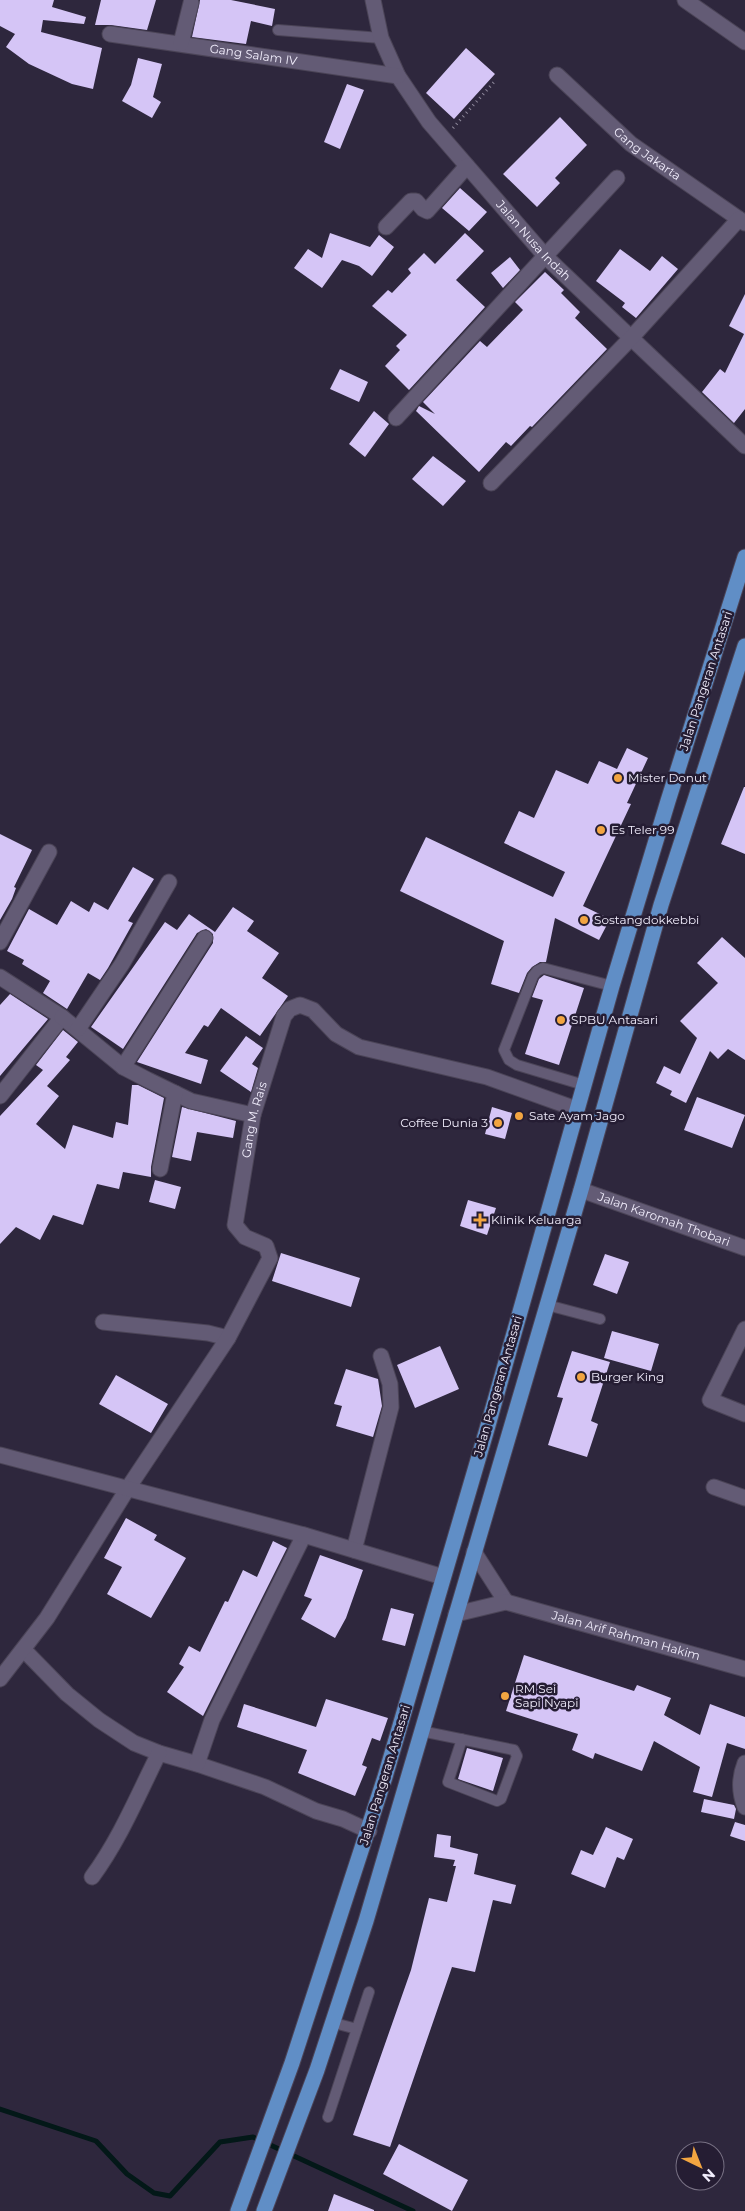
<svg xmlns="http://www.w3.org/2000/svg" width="745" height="2211" font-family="Montserrat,sans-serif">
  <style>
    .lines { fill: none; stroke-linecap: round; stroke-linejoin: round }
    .stream { stroke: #031818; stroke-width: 5 }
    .building { fill: #d5c5f6 }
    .lane-casing { stroke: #4b4457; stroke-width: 12 }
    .street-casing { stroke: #4b4457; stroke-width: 17 }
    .secondary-casing { stroke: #4b4457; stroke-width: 17 }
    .primary-casing { stroke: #4b4457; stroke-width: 17 }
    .path { stroke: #8e889b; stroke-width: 3; stroke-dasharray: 1 4; stroke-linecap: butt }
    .lane { stroke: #635b75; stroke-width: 10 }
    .street { stroke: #635b75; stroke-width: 15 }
    .secondary { stroke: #635b75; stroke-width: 15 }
    .primary { stroke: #608ec6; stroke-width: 15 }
    .poi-dot { fill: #f2a541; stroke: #251d33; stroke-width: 2 }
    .labels { text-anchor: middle; stroke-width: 5; stroke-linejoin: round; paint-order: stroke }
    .street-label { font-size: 12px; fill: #f1edfc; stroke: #251d33 }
    .poi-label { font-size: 12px; fill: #f1edfc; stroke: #251d33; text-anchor: start }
  </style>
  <rect width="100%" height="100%" fill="#2e273d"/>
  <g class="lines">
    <path class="stream" d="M0,2109l96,32 31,33 27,19 16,3 50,-54 33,-5 160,74"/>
  </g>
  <path class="building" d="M0,0h54l-2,7 34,10 -2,7 -41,-4 -2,12 61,16 -9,41 -21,-5 -43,-20 -23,-17 9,-13 -15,-8z
    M101,0h55l-9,30 -36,-5h-16z
    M200,0h31l44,9 -3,17 -21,-5 -5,23 -54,-7z
    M466,48l29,26 -41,45 -28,-26z
    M138,58l24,6 -9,33 8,5 -9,16 -30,-17 9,-16z
    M347,84l17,6 -24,59 -16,-7z
    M560,117l27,28 -32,33 5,5 -23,24 -34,-33z
    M460,188l27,24 -18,19 -27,-23z
    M330,233l40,14 9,-12 15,12 -22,29 -13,-10 -17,-6 -20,28 -28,-20 14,-19 14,9z
    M465,233l19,18 -28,29 29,27 -76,83 -24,-24 15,-16 -4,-4 11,-11 -35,-29 16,-16 4,3 19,-20 -3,-4 16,-16 11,11z
    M620,249l30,22 12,-15 16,13 -42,49 -14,-11 3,-4 -29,-22z
    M510,257l10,13 -17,18 -12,-15z
    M545,272l19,18 -3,3 19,19 -5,6 32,31 -75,78 -2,-1 -19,20 -5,-4 -27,30 -63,-61 3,-5 16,8 -12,-12 57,-61 7,6 36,-37 -8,-8z
    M745,294v115l-11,14 -32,-31 18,-23 5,4 19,-39 -15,-8z
    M340,369l28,13 -9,20 -29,-13z
    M374,411l15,13 -24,33 -16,-13z
    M433,456l33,25 -23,25 -31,-27z
    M627,748l21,10 -21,45 4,1 -48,102 27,13 -11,21 -44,-22 -9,44h-6l-8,5 -5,6 -8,20 -28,-9 13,-43 -104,-50 26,-54 127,60 12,-25 -61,-29 15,-32 15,7 22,-48 32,14 11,-23 18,8z
    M744,787h1v67l-24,-10z
    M0,834l32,16 -18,37 2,1 -4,11 -12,21z
    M133,867l21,12 -26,42 5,2 -25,45 -8,12 -12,-7 -21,36 -24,-16 7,-12 -28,-17 2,-4 -17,-9 22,-42 28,16 14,-24 18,11 5,-10 14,8z
    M233,907l21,14 -7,10 32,22 -17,25 26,18 -28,40 -39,-28 -13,19 -4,-2 -19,28 23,7 -7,24 -64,-22 76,-119v-9l-7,-5 -9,4 -74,116 -32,-22 74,-105 12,8 12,-16 26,18z
    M722,937l23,21v102l-17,-11 -10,10 -8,-8 -24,52 -16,-8 2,-4 -16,-8 8,-17 16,8 17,-36 -17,-17 38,-38 -21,-20z
    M544,975l40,13 -25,77 -34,-11 18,-54 -11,-3 7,-18z
    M10,994l38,25 -48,57v-71z
    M63,1030l15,12 -12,15 4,3 -23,26 12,10 -23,28 29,25 8,-24 40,13 3,-16 12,3 4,-40h6l26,13 -13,69v10l-28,-5 -4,17 -22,-5 -14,41 -30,-10 -13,25 -24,-13 -16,17v-128l43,-46 -7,-5z
    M246,1036l17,12 -11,16 6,4 -7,24 -31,-21z
    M697,1097l48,18 -13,33 -48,-18z
    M182,1107l54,14 -3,17 -36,-6 -6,29 -19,-4z
    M492,1107l20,6 -7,26 -20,-5z
    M155,1180l26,7 -6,22 -26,-7z
    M468,1200l28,8 -9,27 -27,-9z
    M281,1253l79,25 -9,29 -79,-26z
    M605,1254l24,8 -12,32 -24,-9z
    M612,1331l47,13 -8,27 -47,-13z
    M440,1346l19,43 -44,19 -18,-43z
    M572,1351l38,11 -19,59 7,3 -11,33 -39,-12 15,-47 -6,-1z
    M346,1369l32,10 4,27 -9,31 -37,-11 6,-20 -8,-2z
    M116,1375l52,29 -17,29 -52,-29z
    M126,1518l31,17 -3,5 32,18 -35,60 -44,-24 15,-27 -18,-9z
    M273,1541l14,7 -84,168 -36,-24 17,-25 -5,-3 10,-18 11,6 25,-51 3,1 15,-32 14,7z
    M320,1555l43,15 -17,48 -11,20 -34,-19 11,-20 -8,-3z
    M391,1608l23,6 -9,32 -23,-6z
    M524,1655l110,36 3,-6 34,13 -7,17 36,20 10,-31 35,13v32l-18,-6 -15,54 -19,-5 7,-25 -46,-26 -12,30 -47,-18 -2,6 -21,-9 6,-16 -72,-23z
    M326,1699l62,19 -8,23 -8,-3 -10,27 5,2 -12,29 -57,-23 9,-23 -70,-23 7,-23 72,23z
    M467,1748l36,10 -10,33 -35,-12z
    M704,1799l30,6 2,4 -2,10 -33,-7z
    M735,1822l10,3v16l-15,-5z
    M606,1827l27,12 -9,21 -7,-3 -12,31 -34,-14 10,-24 12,5z
    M437,1834l14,2 -1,11 28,7 -4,20 42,11 -5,19 -18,-4 -18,72 -23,-5 -62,180 -37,-12 58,-165 18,-72 18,4 9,-36h-3l2,-6 -21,-3z
    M399,2144l69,36 -16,31 -69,-37z
    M334,2194l40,16v1h-46z"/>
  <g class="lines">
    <g class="lane-casing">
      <path id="lane" d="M278,30l103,8
        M584,1085l-67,-20 -8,-5 -5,-10 29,-74 4,-5 6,-3 69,18
        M547,1305l53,14
        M421,1731l93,19 3,6 -16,43 -4,2 -49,-19 14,-43
        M334,2023l23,6
        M328,2117l41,-125"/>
    </g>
    <g class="street-casing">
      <g id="street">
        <path id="s1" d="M373,0l8,38 17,38 31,46 117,135 199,189"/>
        <path d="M685,0l60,42"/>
        <path id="s2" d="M110,34l288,42"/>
        <path d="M181,43l10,-40"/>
        <path id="s3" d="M557,75l74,69 114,79"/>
        <path d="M386,227l25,-26h5l7,8 4,2 40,-45"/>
        <path d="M396,418l221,-240"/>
        <path d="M491,483l140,-145 108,-119"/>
        <path d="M0,942l49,-90"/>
        <path d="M0,977l62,40 -62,79"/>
        <path d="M62,1017l61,50 25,13 43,21 62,14"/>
        <path d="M78,1029l44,-65 47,-82"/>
        <path d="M123,1067l82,-129"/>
        <path d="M160,1169l15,-76"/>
        <path id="s4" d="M581,1190l164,58"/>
        <path d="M103,1322l105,11 20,5"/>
        <path d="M745,1329l-35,71 35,14"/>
        <path d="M714,1487l31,11"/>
        <path d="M354,1550l37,-143 -1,-23 -9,-28"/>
        <path d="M24,1650l43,44 32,26 35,23 25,10 38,11 68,23 51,24 27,8 26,12"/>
        <path id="s5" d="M0,1679l47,-61 81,-130 100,-150 42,-80 -4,-12 -21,-9 -10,-12 18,-110 31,-99 6,-7 10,-4 13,5 23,24 23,13 128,30 89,32"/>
        <path d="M745,1763c-6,15 -6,29 0,44"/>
        <path d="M197,1764l15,-44 92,-185"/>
        <path d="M92,1877c28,-38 46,-82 67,-124"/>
      </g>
    </g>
    <g class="secondary-casing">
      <g id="secondary">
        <path d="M0,1455l304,80 139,42"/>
        <path d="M474,1552l32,50"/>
        <path id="s6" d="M456,1614l50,-12 239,67"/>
      </g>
    </g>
    <g class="primary-casing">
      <path id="primary" d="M238,2211l54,-148 93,-286 102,-348 125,-443 56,-185 77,-244
        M264,2211l53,-141 49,-149 215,-731 80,-285 84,-259"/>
    </g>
    <path class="path" d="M453,128l41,-46"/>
    <use href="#lane" class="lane"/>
    <use href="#street" class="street"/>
    <use href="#secondary" class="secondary"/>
    <use href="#primary" class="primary"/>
  </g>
  <g class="poi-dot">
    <circle cx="618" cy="778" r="5"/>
    <circle cx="601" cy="830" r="5"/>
    <circle cx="584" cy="920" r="5"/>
    <circle cx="561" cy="1020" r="5"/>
    <circle cx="519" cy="1116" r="5"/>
    <circle cx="498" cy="1123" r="5"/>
    <path d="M477.5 1212.5h5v5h5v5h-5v5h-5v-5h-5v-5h5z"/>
    <circle cx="581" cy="1377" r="5"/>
    <circle cx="505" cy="1696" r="5"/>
  </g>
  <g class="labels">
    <g class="street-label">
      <text dy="4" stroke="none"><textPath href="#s2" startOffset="145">Gang Salam IV</textPath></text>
      <text dy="4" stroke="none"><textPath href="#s3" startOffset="120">Gang Jakarta</textPath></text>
      <text dy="4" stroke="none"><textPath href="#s1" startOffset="294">Jalan Nusa Indah</textPath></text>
      <text transform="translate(706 681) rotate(-72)" y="4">Jalan Pangeran Antasari</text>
      <text dy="4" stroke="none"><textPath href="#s5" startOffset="659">Gang M. Rais</textPath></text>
      <text dy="4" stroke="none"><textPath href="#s4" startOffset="88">Jalan Karomah Thobari</textPath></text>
      <text transform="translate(498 1386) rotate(-74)" y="4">Jalan Pangeran Antasari</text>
      <text dy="4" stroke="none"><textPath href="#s6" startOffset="176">Jalan Arif Rahman Hakim</textPath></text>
      <text transform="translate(385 1775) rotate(-73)" y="4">Jalan Pangeran Antasari</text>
    </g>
    <g class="poi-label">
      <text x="628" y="782">Mister Donut</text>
      <text x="611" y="834">Es Teler 99</text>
      <text x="594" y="924">Sostangdokkebbi</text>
      <text x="571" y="1024">SPBU Antasari</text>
      <text x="529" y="1120">Sate Ayam Jago</text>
      <text x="488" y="1127" text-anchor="end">Coffee Dunia 3</text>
      <text x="491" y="1224">Klinik Keluarga</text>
      <text x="591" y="1381">Burger King</text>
      <text x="515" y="1693">RM Sei<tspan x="515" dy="14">Sapi Nyapi</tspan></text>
    </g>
  </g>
  <g transform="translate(700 2166) rotate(137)"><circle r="24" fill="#251d33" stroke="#777083"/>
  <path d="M0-4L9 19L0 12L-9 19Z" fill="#f2a541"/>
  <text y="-8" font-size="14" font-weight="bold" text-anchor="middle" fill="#f1edfc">N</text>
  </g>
</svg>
